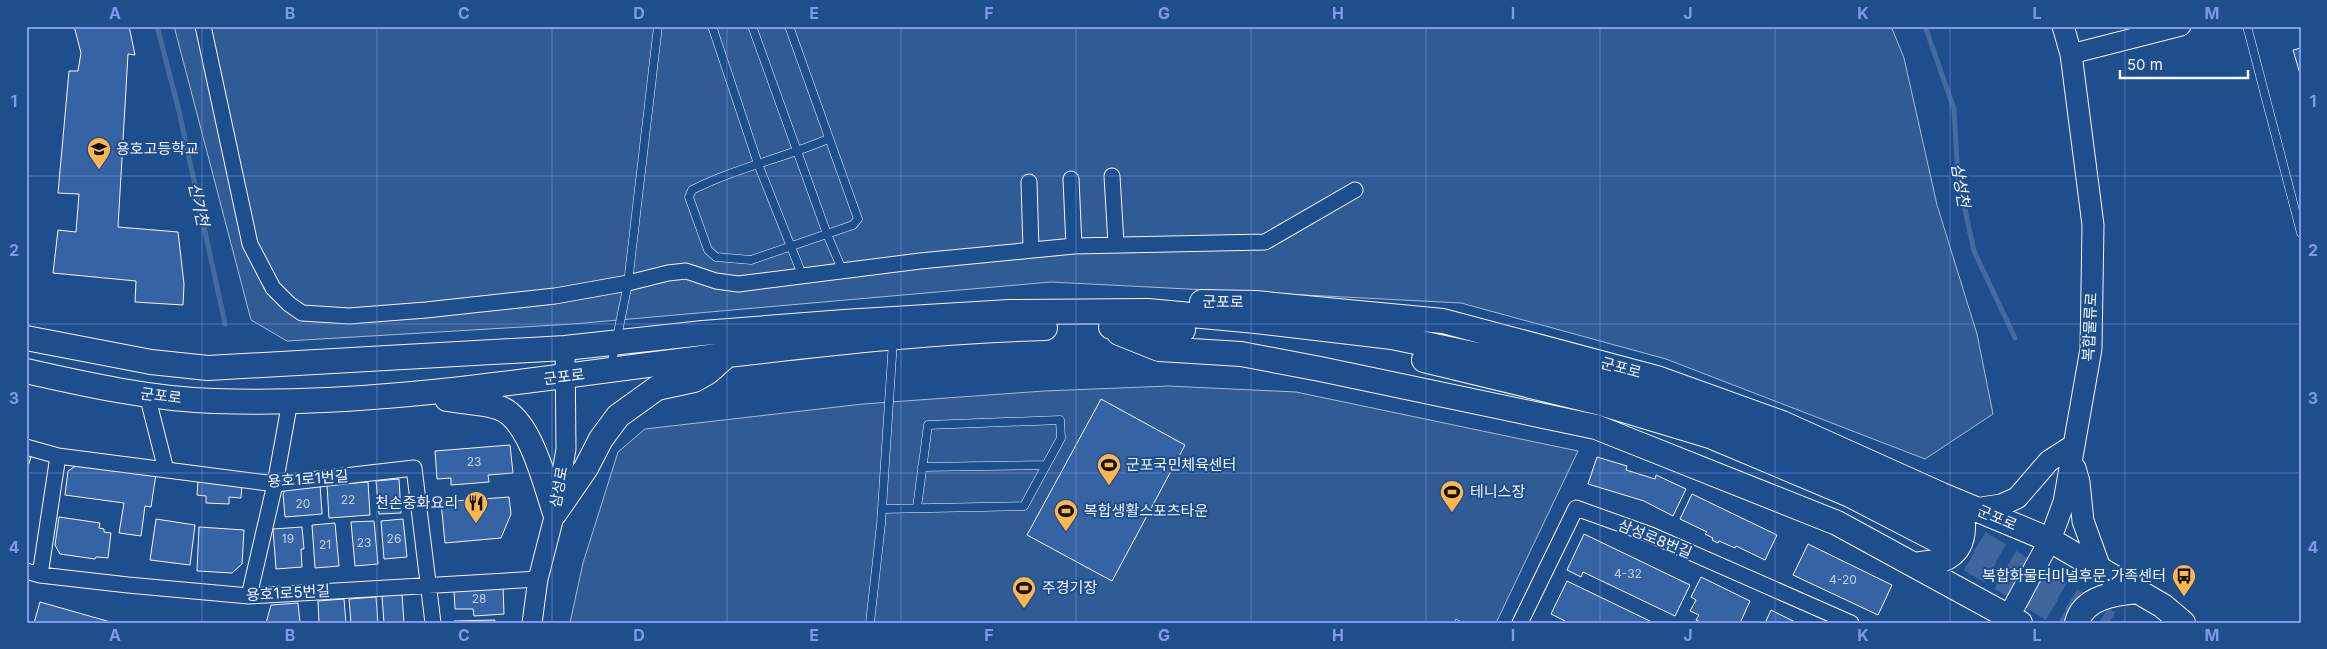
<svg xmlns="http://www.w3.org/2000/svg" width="2327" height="649" font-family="Inter,'Noto Sans KR',sans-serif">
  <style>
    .built { fill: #305b95; stroke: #a8bbd7 }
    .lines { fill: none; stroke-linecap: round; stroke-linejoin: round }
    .stream { stroke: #446ba0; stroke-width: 5 }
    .building { fill: #3563a3; stroke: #f2f6ff }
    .primary-tunnel { stroke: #3f679d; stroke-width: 24; stroke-dasharray: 24 12; stroke-linecap: butt }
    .service-casing { stroke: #f2f6ff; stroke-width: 9 }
    .minor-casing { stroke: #f2f6ff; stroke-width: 17 }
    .tertiary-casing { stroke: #f2f6ff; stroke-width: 21 }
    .secondary-casing { stroke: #f2f6ff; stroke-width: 23 }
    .primary-casing { stroke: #f2f6ff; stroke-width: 26 }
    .service { stroke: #1f4e8c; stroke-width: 8 }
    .minor { stroke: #1f4e8c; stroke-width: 15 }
    .tertiary { stroke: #1f4e8c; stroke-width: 19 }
    .secondary { stroke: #1f4e8c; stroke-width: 21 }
    .primary { stroke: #1f4e8c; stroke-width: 24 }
    .grid { fill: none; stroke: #7d9aea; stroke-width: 1; stroke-opacity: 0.55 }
    .labels { text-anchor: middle; stroke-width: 4; stroke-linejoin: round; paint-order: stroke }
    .number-label { font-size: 12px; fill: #c3d1e8 }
    .poi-label { font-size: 15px; fill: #f2f6ff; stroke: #1f4e8c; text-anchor: start }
    .street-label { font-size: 15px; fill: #f2f6ff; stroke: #1f4e8c }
    .water-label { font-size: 16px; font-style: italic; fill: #f2f6ff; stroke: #1f4e8c }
    .neatline { fill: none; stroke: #7d9aea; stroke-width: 2 }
    .grid-label { font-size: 16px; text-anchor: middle; font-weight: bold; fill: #7d9aea }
  </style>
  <rect width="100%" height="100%" fill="#1f4e8c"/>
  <path class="built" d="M174,26h1717l13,32 33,147 40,129 16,80 -68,45 -259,-100 -205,-56 -410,-21 -478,42 -286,17 -36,-21z
    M1168,386l128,6 282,59 -82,172h-33l-7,-4 -2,4h-884l13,-60 35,-111 27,-23 218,-25 181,-13z"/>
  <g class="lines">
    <path class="stream" d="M157,26l22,85 46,213
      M1925,26l29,83 4,69 16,73 41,87"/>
  </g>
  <path class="building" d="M74,26h55l6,29 -7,-1 -10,173 60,5 6,52 -1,21 -48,-3 1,-21 -83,-8 5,-43 18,2 3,-38 -21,-1 11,-122h9l3,-18z
    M2301,48v29l-8,-27z
    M1101,399l84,46 -73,136 -85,-46z
    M510,445l3,28 -25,2 1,7 -38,3v-7l-14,1 -2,-28z
    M26,456l5,1 -5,16z
    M1597,457l30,9 -1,4 29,9 1,-4 30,14 -13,27 -29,-15 -56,-17z
    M80,463l76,11 -5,33 -6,-1 -4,30 -22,-3 5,-30 -59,-8 3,-24z
    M399,479l2,34 -22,1 -3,-33z
    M198,481l44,3 -1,14 -12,-1v7l-23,-1v-7l-9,-1z
    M368,482l2,33 -41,3 -2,-33z
    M320,484l2,30 -37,3 -2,-23 5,-7z
    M1692,494l85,41 -12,25 -29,-14 -1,2 -16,-7 -1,2 -6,-3 1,-2 -8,-4 2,-2 -27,-13z
    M509,497l2,17 -10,24 -56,5 -4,-41z
    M59,517l41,6 -1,5 5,1v3l7,1 -3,25 -12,-1 -1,2 -35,-5 -5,-9z
    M156,519l39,6 -5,40 -40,-5z
    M403,519l4,38 -23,2 -3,-38z
    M374,521l4,43 -23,2 -4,-44z
    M335,523l4,43 -24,2 -3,-43z
    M199,527l45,3 -2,34 -10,9 -35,-2z
    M302,527l2,22h-3l1,18 -26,2 -3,-40z
    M1584,534l106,51 -15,31 -92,-44 -2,5 -14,-7z
    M1808,544l84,41 -14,30 -85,-40z
    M1701,577l49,24 -10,22h-37l-7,-3 3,-5 -9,-4 6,-11 -5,-3z
    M1567,581l87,42h-85l-18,-9z
    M503,587l1,27 -30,2 -1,-7h-18l-1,-19z
    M402,594l2,29h-20l-2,-27z
    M376,597l2,26h-27l-2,-24z
    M344,599l2,24h-27l-1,-22z
    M40,602l74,21h-80z
    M298,603l2,20h-34l5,-18z
    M1771,610l26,13h-32z
    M495,620v3h-41v-2z"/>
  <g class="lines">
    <path class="primary-tunnel" d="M1949,523l160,100
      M1939,541l135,82"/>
    <g class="service-casing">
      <path id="service" d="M712,26l46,138 45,113
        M752,26l75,208 16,38
        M789,26l69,193 -5,6 -102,35 -35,-3 -8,-7 -19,-53 3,-7c43,-22 92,-32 136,-51
        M2247,26l54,207
        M611,367l17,-84 30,-257
        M922,467l124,-2
        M882,509l142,-3 37,-68 -1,-18 -132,5 -11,83
        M870,623l11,-99 12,-183"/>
    </g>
    <g class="minor-casing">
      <path id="minor" d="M203,26l47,218 23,44 16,16 13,9 47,3 77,-6 129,-14 73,-13 40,-10 18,-2 30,10 22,3 182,-23 154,-15 191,-4 90,-52
        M1112,176l4,68
        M1071,179l3,67
        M1029,182l2,67
        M147,395l19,75
        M26,447l32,9 217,28 139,-16 19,155
        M26,571l14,4 88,10 121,11 289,-17
        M40,575l18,-119
        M249,596l26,-112 15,-83
        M1520,623l56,-115 75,27 200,88"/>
    </g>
    <g class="tertiary-casing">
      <path id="tertiary" d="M2071,54l110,-28
        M532,623l6,-44 17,-66 11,-64 -1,-101"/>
    </g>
    <g class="secondary-casing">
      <path id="secondary" d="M2075,468l4,14 4,39 17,47
        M1975,509l26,-4 16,-7 32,-37 25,-16
        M2009,616l41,-76 14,-38 27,-153 2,-124 -22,-171 -8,-28"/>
    </g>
    <g class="primary-casing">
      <path id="primary" d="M1202,302l53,1 188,18 214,57 125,45 160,72 108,45 113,66 20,17
        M1111,327l72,3
        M1119,333l40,16 82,5 79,15 276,58 241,96 183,100
        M26,338l125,24 57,6 357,-20 138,-15 141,-11 165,-10 139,-1 108,10 136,16 128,27 197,54 61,24 171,81
        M1424,360l173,42 113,34 140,59 89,46
        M26,371c62,14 125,28 188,30 173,6 342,-26 513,-46 106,-12 212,-24 318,-27
        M447,399c17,3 35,3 50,8 33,9 48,77 58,106
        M555,513l31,-45 15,-29 17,-23 39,-28 37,-8 14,-8 19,-17
        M1915,565c9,-2 22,-2 31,-7 21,-11 19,-37 13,-56
        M2077,623c6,-26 39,-30 61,-32"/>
    </g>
    <use href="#service" class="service"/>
    <use href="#minor" class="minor"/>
    <use href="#tertiary" class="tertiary"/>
    <use href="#secondary" class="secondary"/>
    <use href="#primary" class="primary"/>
  </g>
  <path class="grid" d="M202,26v597M377,26v597M552,26v597M727,26v597M901,26v597M1076,26v597M1251,26v597M1426,26v597M1600,26v597M1775,26v597M1950,26v597M2125,26v597M26,176h2275M26,324h2275M26,473h2275"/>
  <defs>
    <g id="school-pin" transform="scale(1.25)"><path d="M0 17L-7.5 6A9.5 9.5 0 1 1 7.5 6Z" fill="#ffb74d" stroke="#1f4e8c"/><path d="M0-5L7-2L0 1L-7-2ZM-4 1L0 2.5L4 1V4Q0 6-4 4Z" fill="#111"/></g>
    <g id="stadium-pin" transform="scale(1.25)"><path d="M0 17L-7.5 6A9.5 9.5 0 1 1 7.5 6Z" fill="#ffb74d" stroke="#1f4e8c"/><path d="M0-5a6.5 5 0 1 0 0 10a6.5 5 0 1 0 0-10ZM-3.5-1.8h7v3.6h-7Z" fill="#111"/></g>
    <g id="restaurant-pin" transform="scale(1.25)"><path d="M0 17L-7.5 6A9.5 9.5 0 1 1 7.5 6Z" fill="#ffb74d" stroke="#1f4e8c"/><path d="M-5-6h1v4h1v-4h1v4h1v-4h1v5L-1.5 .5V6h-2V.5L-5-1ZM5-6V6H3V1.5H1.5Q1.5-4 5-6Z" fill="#111"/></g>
    <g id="bus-pin" transform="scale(1.25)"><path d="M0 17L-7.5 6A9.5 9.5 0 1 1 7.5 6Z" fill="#ffb74d" stroke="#1f4e8c"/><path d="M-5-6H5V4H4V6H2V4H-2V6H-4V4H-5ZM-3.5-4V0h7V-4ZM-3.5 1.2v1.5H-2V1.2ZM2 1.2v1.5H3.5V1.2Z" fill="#111"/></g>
  </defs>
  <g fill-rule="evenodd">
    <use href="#school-pin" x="99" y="149"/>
    <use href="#stadium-pin" x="1109" y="465"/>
    <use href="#stadium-pin" x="1452" y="492"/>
    <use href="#restaurant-pin" x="476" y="503"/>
    <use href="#stadium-pin" x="1066" y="511"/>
    <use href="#bus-pin" x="2184" y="576"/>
    <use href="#stadium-pin" x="1024" y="588"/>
  </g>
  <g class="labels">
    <g class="number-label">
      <text x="474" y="466">23</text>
      <text x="348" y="504">22</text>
      <text x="303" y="508">20</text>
      <text x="288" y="543">19</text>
      <text x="394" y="543">26</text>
      <text x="364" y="547">23</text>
      <text x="325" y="549">21</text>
      <text x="1628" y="578">4-32</text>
      <text x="1843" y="584">4-20</text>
      <text x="479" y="603">28</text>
    </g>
    <g class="poi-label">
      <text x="116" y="154">용호고등학교</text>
      <text x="1126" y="470">군포국민체육센터</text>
      <text x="1470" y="497">테니스장</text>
      <text x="458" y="508" text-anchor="end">천손중화요리</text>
      <text x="1084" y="516">복합생활스포츠타운</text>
      <text x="2166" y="581" text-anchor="end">복합화물터미널후문.가족센터</text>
      <text x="1042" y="593">주경기장</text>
    </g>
    <g class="street-label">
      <text transform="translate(1223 302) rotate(1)" y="5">군포로</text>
      <text transform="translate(2090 327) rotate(-87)" y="5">복합물류로</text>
      <text transform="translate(1621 368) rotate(15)" y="5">군포로</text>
      <text transform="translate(564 377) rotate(-7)" y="5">군포로</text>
      <text transform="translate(161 396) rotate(7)" y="5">군포로</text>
      <text transform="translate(308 479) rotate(-4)" y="5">용호1로1번길</text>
      <text transform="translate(559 487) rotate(-80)" y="5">삼성로</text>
      <text transform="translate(1997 518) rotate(23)" y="5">군포로</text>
      <text transform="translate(1655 539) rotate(22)" y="5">삼성로8번길</text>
      <text transform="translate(288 593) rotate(-3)" y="5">용호1로5번길</text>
    </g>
    <g class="water-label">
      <text transform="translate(1961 185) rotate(81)" y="6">삼성천</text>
      <text transform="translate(199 204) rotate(78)" y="6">신기천</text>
    </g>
  </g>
  <rect width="2327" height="649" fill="none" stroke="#1f4e8c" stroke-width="55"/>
  <path d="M2120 70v8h128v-8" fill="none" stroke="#f2f6ff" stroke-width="2.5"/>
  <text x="2127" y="70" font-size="15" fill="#f2f6ff" stroke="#1f4e8c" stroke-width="4" paint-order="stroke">50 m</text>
  <rect x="28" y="28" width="2272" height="594" class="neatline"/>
  <g class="grid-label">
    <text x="115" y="19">A</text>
    <text x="290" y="19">B</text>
    <text x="464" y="19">C</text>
    <text x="639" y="19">D</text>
    <text x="814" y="19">E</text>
    <text x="989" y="19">F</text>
    <text x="1164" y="19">G</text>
    <text x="1338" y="19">H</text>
    <text x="1513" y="19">I</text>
    <text x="1688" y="19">J</text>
    <text x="1863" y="19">K</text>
    <text x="2037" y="19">L</text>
    <text x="2212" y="19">M</text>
    <text x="14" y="107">1</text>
    <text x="2313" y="107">1</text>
    <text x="14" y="256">2</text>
    <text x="2313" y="256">2</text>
    <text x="14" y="404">3</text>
    <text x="2313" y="404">3</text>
    <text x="14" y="553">4</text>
    <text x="2313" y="553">4</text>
    <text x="115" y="641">A</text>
    <text x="290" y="641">B</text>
    <text x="464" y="641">C</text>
    <text x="639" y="641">D</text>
    <text x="814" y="641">E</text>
    <text x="989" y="641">F</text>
    <text x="1164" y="641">G</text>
    <text x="1338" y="641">H</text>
    <text x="1513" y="641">I</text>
    <text x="1688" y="641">J</text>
    <text x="1863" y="641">K</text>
    <text x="2037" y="641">L</text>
    <text x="2212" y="641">M</text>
  </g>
</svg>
